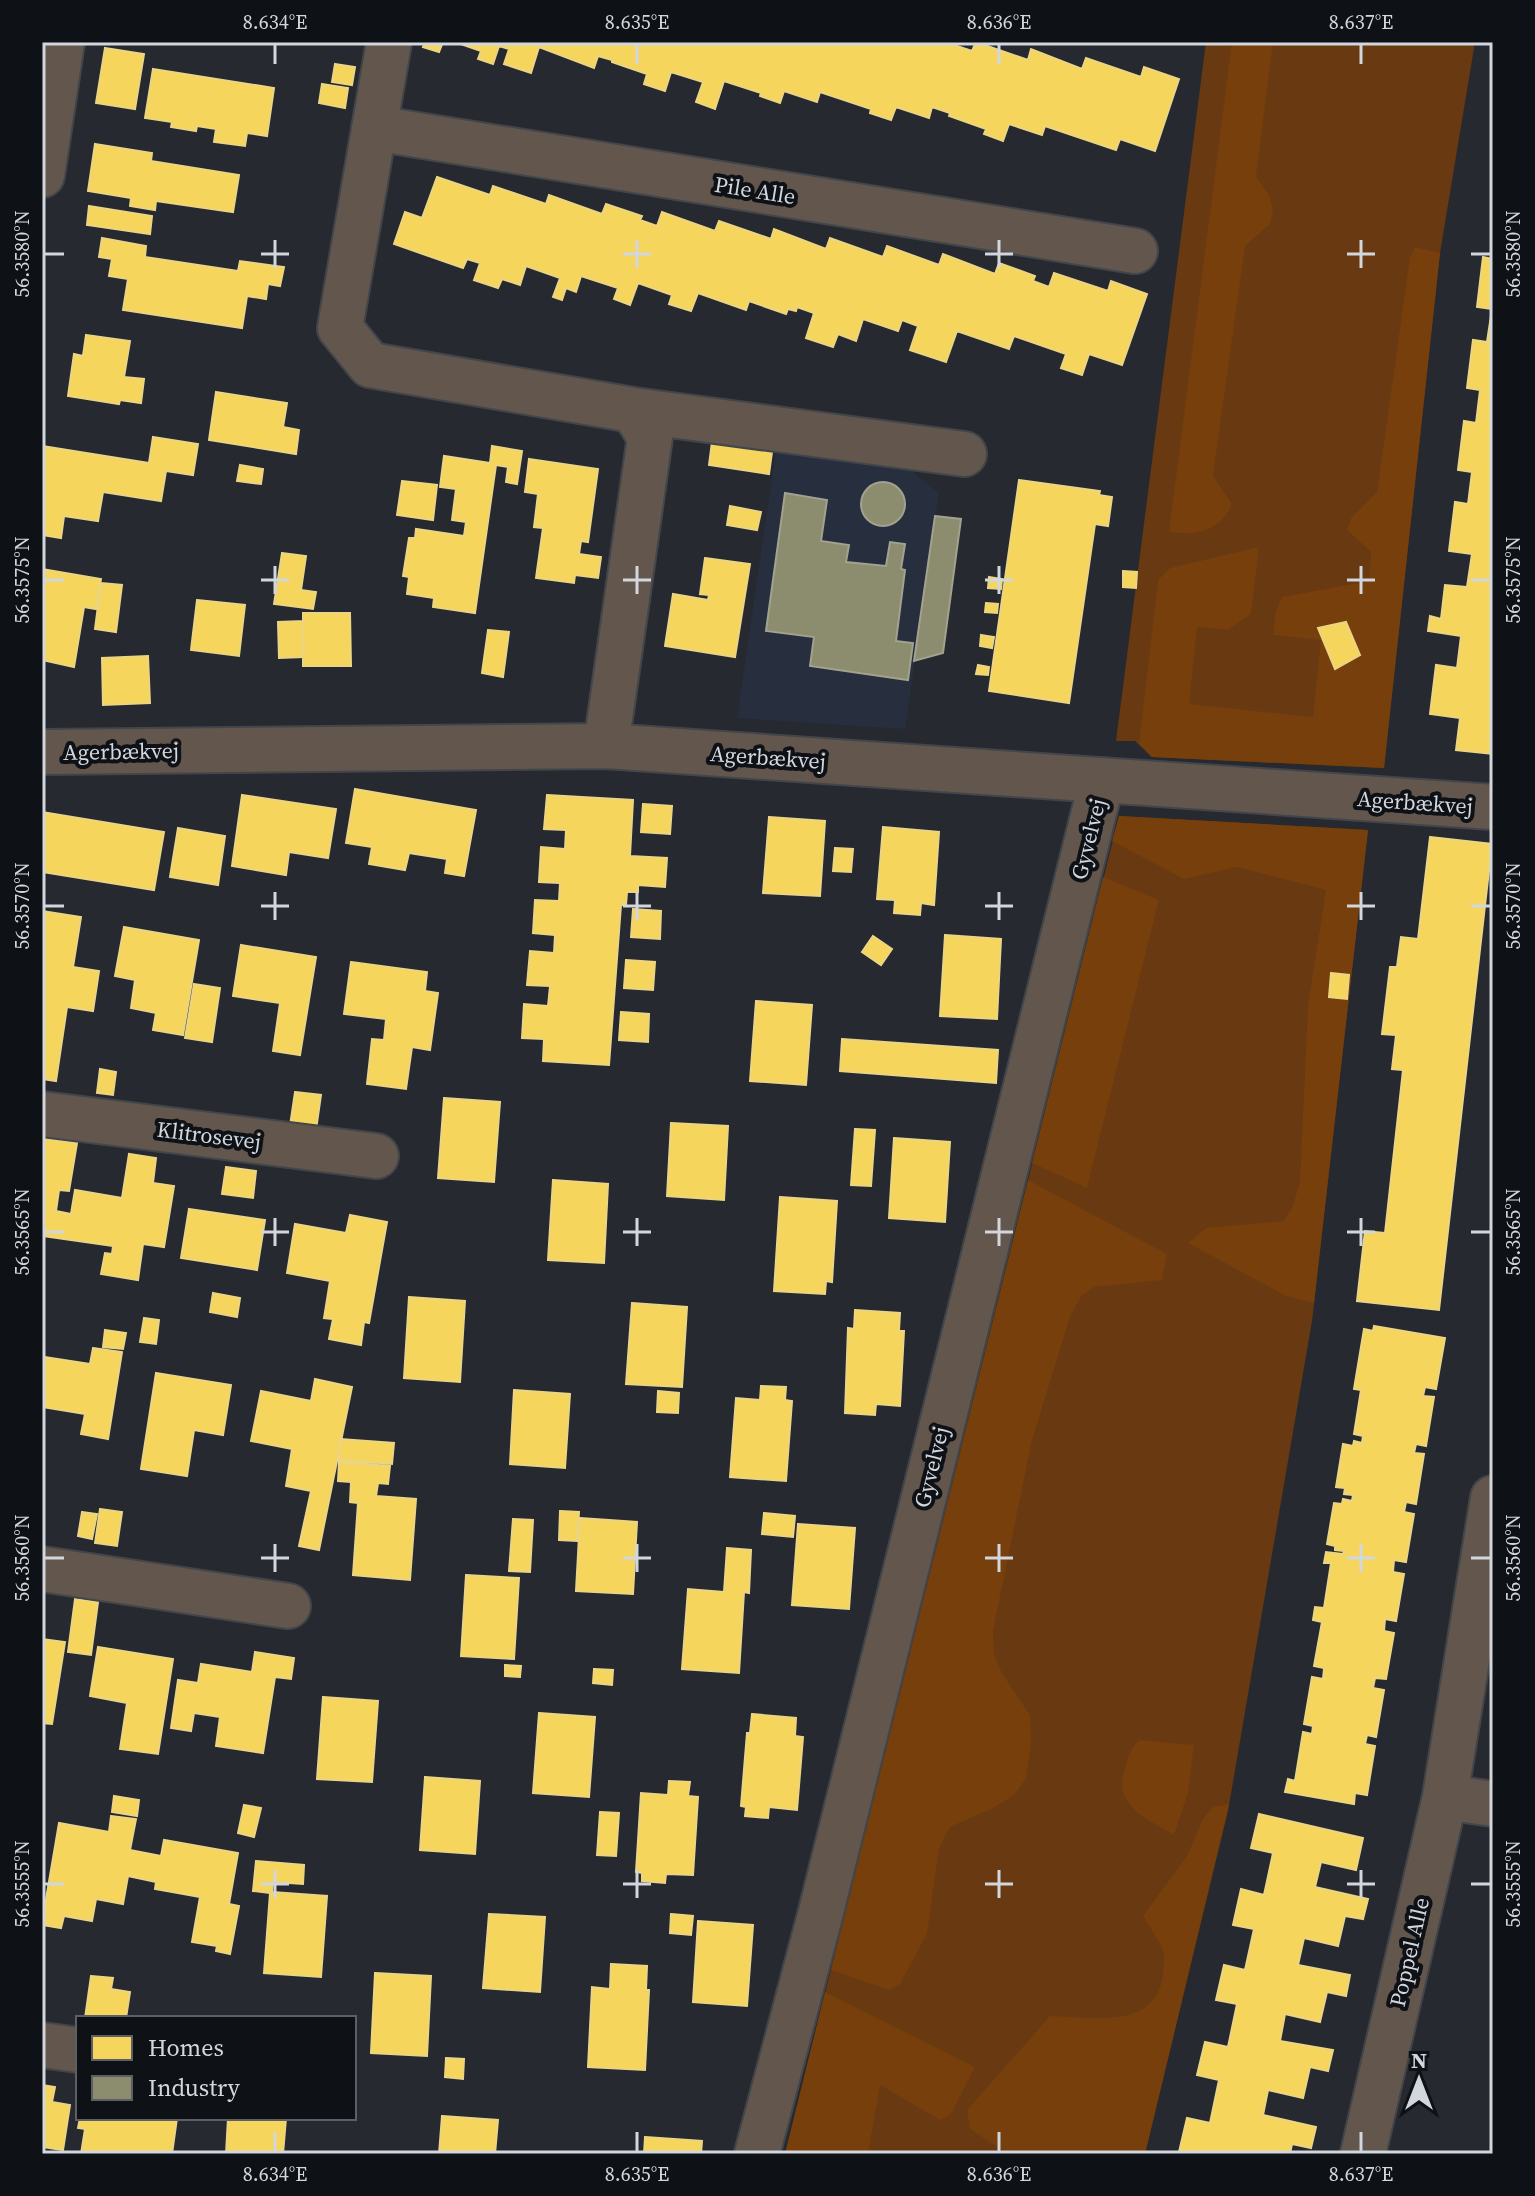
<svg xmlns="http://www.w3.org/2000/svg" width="1535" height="2196" font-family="'Source Serif 4',serif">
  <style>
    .built { fill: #272e3e }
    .green { fill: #693911 }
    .forest { fill: #763f0b }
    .homes { fill: #f6d55c; stroke: #ebd583; stroke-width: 2 }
    .industry { fill: #8c8c6e; stroke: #a1a28f; stroke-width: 2 }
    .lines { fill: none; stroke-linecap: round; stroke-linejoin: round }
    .minor-casing { stroke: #42464a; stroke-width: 48 }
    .minor { stroke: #63564d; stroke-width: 44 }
    .ticks { fill: none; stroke: #d2d6dd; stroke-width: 3 }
    .labels { text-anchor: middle; stroke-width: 8; stroke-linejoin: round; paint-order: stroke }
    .street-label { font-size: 22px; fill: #d2d6dd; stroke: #0e1116 }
    .neatline { fill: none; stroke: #d2d6dd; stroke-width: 3 }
    .ticks-label { font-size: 20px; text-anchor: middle; fill: #d2d6dd }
  </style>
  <rect width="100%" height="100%" fill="#26292f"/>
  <path class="built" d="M776,450l133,19 30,24 -34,236 -168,-11z"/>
  <path class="green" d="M1206,42h269l-35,211 -56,515 -232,-11 -17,-16h-19z
    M1119,816l249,14 -56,491 -84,490 -83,343h-360z"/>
  <path class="forest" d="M1232,42h41l-17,134 14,21 3,13 -3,14 -25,22 -32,230 19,28c-10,26 -38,34 -63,27z
    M1415,247l25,6 -56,515 -232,-11 -13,-13 19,-164 12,-12 89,-21 -8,67 -23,16 -31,-3 -8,77 124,13 8,-77 -48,-5 3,-24 6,-14 87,-16 2,-29 -24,-22 4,-12 26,-26 33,-235z
    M1119,816l249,14 -54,473 -28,-7 -98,-53 18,-15 77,-7 9,-13 8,-26 8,-177 18,-115 -89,-23 -53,12 -72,-38z
    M1103,877l56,23 -72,288 -55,-25z
    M1028,1180l139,74 -5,26 -68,7 -13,9 -11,21 -38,123 -39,191 1,24 8,18 28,42 1,29 -5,35 -12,16 -19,12 -45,20 -11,22 -12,85 -27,50 -11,6 -58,-20z
    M1139,1740l55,5 -6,48 -14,42c-27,-16 -62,-29 -49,-67 3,-11 6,-20 14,-28z
    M1229,1804l-84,350h-137l-38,-25 -3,-19 83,-94c41,1 108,15 113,-43 0,-5 2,-13 1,-19 -3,-12 -15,-27 -21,-38l44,-60 16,-37 10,-12z
    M825,1992l150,75 -24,47 -11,6 -60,-35 -12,69h-83z"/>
  <path class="homes" d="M425,42h18l-4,10 -16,-5z
    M455,42h490l27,9 4,-9 52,18 3,-11 51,20 4,-11 55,19 3,-10 35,12 -24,72 -35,-12 -4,11 -71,-24 -3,9 -33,-11 -6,17 -19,-7 2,-5 -37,-13 1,-3 -18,-6 -3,11 -33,-11 -5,13 -21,-7 1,-4 -51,-17 -3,10 -33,-11 -4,12 -20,-7 1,-3 -37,-12 -9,28 -19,-7 7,-20 -32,-10 -6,19 -21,-7 3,-10 -35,-12v-2l-14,-4 -4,12 -55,-21 -8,26 -27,-9 5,-15 -10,-3 -6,18 -15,-5 3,-8z
    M105,48l39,6 -9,55 -39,-6z
    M335,64l20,3 -3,18 -20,-3z
    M153,69l121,19 -7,48 -20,-3 -2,13 -31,-4 2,-13 -19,-3 -1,5 -25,-4 1,-5 -27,-4z
    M322,84l26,4 -3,20 -26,-5z
    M95,144l57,9 -1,8 88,14 -6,37 -77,-11 -1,9 -25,-4 1,-8 -43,-7z
    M437,177l53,18 3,-9 53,18 3,-9 53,19 4,-10 36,12 -2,4 17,6 5,-14 53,19 4,-10 52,18 3,-10 52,20 4,-11 53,19 4,-11 52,19 4,-11 52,20 4,-11 36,13 -2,5 16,6 5,-14 54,18 3,-10 36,13 -25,71 -33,-11 -7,21 -21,-7 5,-14 -52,-18 -5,13 -52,-18 -11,31 -36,-12 8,-24 -16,-6 -4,11 -35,-12 -7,22 -18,-7 -5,13 -27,-9 8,-25 -17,-6 -1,4 -8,-2 -2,5 -37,-13 -3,9 -48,-17 -7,18 -22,-7 3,-9 -34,-12 -8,22 -16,-6 4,-11 -37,-12 -5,16 -10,-4 -4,12 -9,-3 7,-19 -34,-12 -6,19 -18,-6 -4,9 -24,-8 6,-17 -13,-4 -4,9 -69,-24 11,-32 17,6z
    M89,206l63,10 -2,18 -63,-9z
    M102,238l44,8 -1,11 93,14 2,-10 44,6 -4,19 -12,-2 -2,15 -19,-3 -5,32 -119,-18 5,-31 -19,-3 3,-17 -13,-2z
    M1483,257l10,2v495l-37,-4 4,-32 -30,-4 6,-49 21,3 4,-32 -33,-5 2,-15 11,3 4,-34 22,2 5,-33 -23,-3 6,-49 13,2 4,-32 -14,-2 6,-49 12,2 4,-33 -13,-2 6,-48 14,2 5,-33 -15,-2z
    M86,335l44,6 -6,36 20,2 -3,24 -21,-3 -1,4 -51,-8 6,-42 9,2z
    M216,392l71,11 -4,24 16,3 -3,24 -87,-14z
    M153,437l45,7 -5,31 -27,-4 -5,30 -58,-9 -5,29 -34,-5 -3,22 -19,-3v-89l107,17z
    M712,442l60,10 -3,22 -60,-9z
    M492,446l30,5 -5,33 -11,-2 2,-15 -12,-2 -21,148 -42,-6 1,-9 -27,-4 2,-17 -6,-1 6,-38h6l1,-9 48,7 2,-14 -14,-2 4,-31 -16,-2 4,-31 46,7z
    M529,459l69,10 -10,73 -7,-1 -2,13 22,3 -3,21 -23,-3 -1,8 -38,-5 7,-50 -9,-1 4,-33 -13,-2z
    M240,465l23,4 -2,15 -24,-3z
    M1019,480l81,11 -1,4 13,2 -4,29 -13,-2 -26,179 -80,-12z
    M402,481l35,4 -4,35 -36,-5z
    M730,506l31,6 -4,18 -30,-5z
    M282,553l24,3 -5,34 15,2 -3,17 -39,-5z
    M705,558l45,6 -15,93 -70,-11 8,-52 35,6 1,-5 -9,-1z
    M42,569l59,10 -5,30 -12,-2 -10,60 -32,-7z
    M1123,571l14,1 -1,16 -13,-1z
    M989,577l13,2 -1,10 -13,-1z
    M101,583l21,2 -6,47 -21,-3z
    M197,600l48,5 -6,51 -48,-6z
    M986,603l12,1 -1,9 -12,-1z
    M303,613h47l1,53h-48z
    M303,621l1,36 -25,1 -1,-36z
    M1346,622l14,33 -25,14 -17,-41z
    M488,630l21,2 -6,45 -21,-4z
    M981,635l13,2 -2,11 -12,-2z
    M148,656l2,47 -47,2 -1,-47z
    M978,665l11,2 -1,8 -12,-1z
    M355,789l121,21 -12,66 -19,-3 2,-14 -38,-6 -4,17 -36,-6 3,-17 -26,-4z
    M242,795l94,14 -8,49 -39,-6 -3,23 -54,-9z
    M547,795l86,5 -3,56 37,2 -2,29 -27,-2v7h-11l-1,13h-5l-12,160 -66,-4 1,-22 -22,-1 2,-34 24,2 2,-20 -23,-1 3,-34 24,2 1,-18 -22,-2 2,-33 24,1 1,-18 -21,-1 2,-35 24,2 1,-19 -22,-1z
    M643,804l29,2 -2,28 -29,-2z
    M42,812l122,20 -10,58 -112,-18z
    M769,817l56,4 -5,75 -57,-3z
    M883,827l56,5 -5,73 -13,-2 -1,12 -26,-2 1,-13 -18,-1z
    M178,828l47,8 -7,49 -48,-8z
    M1430,837l62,7 -53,466 -82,-9 8,-70 20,2 18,-163 -11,-1 4,-34 -14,-1 8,-67h7l4,-30 17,2z
    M835,848l18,1 -2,23 -18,-1z
    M633,909l28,2 -1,28 -29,-2z
    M42,911l39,6 -8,50 26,4 -6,40 -26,-4 -11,74 -14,-2z
    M124,927l75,13 -16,95 -30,-5 3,-17 -25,-5 4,-28 -20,-4z
    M945,935l56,4 -4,80 -57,-3z
    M873,936l19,13 -11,16 -19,-13z
    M241,945l75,12 -16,98 -27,-4 7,-48 -47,-7z
    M626,960l29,2 -2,28 -29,-2z
    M351,962l76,10 -2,19 13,2 -8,57 -18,-3 -6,42 -39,-5 5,-45 12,1 2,-21 -42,-5z
    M1331,973l18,2 -2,24 -18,-2z
    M194,984l26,4 -8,54 -27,-4z
    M756,1001l56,4 -6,80 -56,-4z
    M621,1012l28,2 -1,28 -29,-2z
    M842,1039l156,11 -2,33 -156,-12z
    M100,1069l16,3 -3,23 -16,-2z
    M295,1092l26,3 -5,35 -26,-4z
    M444,1098l56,4 -6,80 -56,-4z
    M671,1123l57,3 -4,74 -57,-4z
    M855,1129l20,1 -4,56 -20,-1z
    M42,1138l35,5 -8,48 -10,-1 -3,21 15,3 4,-24 47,8 7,-44 27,4 -3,25 21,3 -10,61 -21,-3 -5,36 -37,-6 4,-21 7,1 1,-8 -71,-10z
    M894,1138l56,4 -5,80 -56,-4z
    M226,1167l30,4 -3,27 -31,-4z
    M553,1180l55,4 -4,79 -56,-3z
    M780,1197l57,4 -5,81 -6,-1 -1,13 -51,-3z
    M189,1209l76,11 -8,50 -76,-12z
    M350,1215l37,7 -18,101 -5,-1 -3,23 -32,-6 4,-20 -9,-1 6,-37 -43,-8 8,-49 51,9z
    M213,1293l27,5 -3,19 -27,-5z
    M409,1297l56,4 -5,81 -56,-4z
    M632,1303l55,4 -5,80 -56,-3z
    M855,1310l45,3 -1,18h5l-4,75 -24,-2 -1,11 -30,-2 3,-85 6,1z
    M144,1318l15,2 -3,24 -16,-2z
    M1374,1326l71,12 -9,51 -11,-2 -2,9 11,1 -8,49 -10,-2 -2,9 10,1 -8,50 -10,-2 -2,10 10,2 -8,48 -12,-2 -1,12 11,2 -8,47 -11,-2 -1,12 10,2 -8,46 -11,-1 -2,10 11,2 -8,47 -9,-2 -2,9 10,2 -8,49 -12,-2 -1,11 -69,-12 3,-13 7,2 8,-49 9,2 1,-8 -9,-2 8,-47 11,2 1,-11 -10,-2 8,-44 -9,-2 2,-13 9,1 7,-45h-7l2,-11 17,2 1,-3 -9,-1v-4l-8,-2 7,-41 8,1 1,-5 9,2 1,-6 -9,-1 1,-6 -9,-1 7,-43 10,2 1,-5 8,2 1,-7 -9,-2 7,-44 -7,-1 10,-60 9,2z
    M105,1330l21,3 -3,16 -20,-2z
    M93,1348l29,4 -14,87 -27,-5 4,-20 -43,-7 2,-50 46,7z
    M156,1373l75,12 -8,50 -29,-5 -7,46 -46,-7z
    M315,1379l37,8 -33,163 -20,-4 12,-55 -25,-5 6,-37 -41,-8 10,-50 50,10z
    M761,1386l25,1 -1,13 7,1 -6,80 -56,-4 6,-79 24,2z
    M514,1390l56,4 -5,74 -55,-4z
    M658,1391l21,2 -1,20 -21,-1z
    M340,1439l54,4 -2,21 -53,-4z
    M339,1462l51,4 -2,18 -10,-1 -2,13 40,3 -6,81 -57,-5 5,-72 -8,-1 1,-20 -13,-1z
    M100,1509l22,3 -5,34 -22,-3z
    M560,1511l19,1 -2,29 -18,-1z
    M82,1512l15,2 -5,25 -14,-3z
    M764,1513l31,3 -2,21 -31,-3z
    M580,1518l57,4 -4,72 -57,-3z
    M513,1519l20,1 -3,52 -21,-1z
    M798,1524l57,4 -6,81 -57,-4z
    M727,1548l24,2 -2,43 -5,-1 -5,81 -57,-4 6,-80 36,3z
    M466,1575l53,3 -5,81 -53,-3z
    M75,1599l23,3 -7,53 -23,-3z
    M42,1639l23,3 -13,82 -10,-1z
    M98,1647l75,12 -15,95 -38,-5 7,-46 -37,-7z
    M255,1652l39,6 -3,21 -16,-2 -12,76 -47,-7 4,-29 -26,-4 -3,18 -20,-3 7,-48 20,3 3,-19 51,8z
    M505,1665l16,1 -1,11 -15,-1z
    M594,1669l19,1 -1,15 -19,-2z
    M323,1697l55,4 -6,81 -55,-3z
    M539,1713l56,4 -6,80 -56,-4z
    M752,1714l44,4 -1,18 8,1 -6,73 -28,-3 -1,11 -23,-2 1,-9 -5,-1 6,-73h3z
    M425,1777l55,4 -5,73 -55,-4z
    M669,1781l21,1 -2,14 10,1 -5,78 -27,-1 -1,9 -23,-2v-8l-6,-1 5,-79 27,2z
    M114,1796l25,4 -2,16 -25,-4z
    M244,1805l17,3 -7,29 -16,-4z
    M600,1812l19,1 -3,43 -19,-1z
    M1259,1814l104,24 -7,32 -35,-8 -6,25 53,12 -5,20 -18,-3 -7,30 -34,-8 -6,27 52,10 -4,21 -19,-4 -7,30 -35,-8 -5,27 53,9 -5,21 -18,-4 -7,31 -35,-8 -5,25 53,12 -5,21 -19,-4 -2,10h-103l-8,-2 8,-34 23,5 9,-43 -22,-5 8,-33 23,5 9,-43 -21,-4 8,-35 21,5 9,-41 -21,-4 8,-36 23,6 9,-42 -22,-5z
    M111,1816l25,3 -6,31 31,6 3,-16 74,13 -9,51 10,2 -9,48 -14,-3 1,-5 -25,-4 8,-45 -45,-8 1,-7 -28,-6 -5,28 -27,-5 -4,22 -28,-5 -3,12 -19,-3v-14h2l15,-88 50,9z
    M256,1861l48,4 -1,19 -30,-2 -1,10 55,4 -6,81 -57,-4 6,-80 -17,-2z
    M489,1914l56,3 -5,75 -57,-4z
    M671,1914l22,2 -2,19 -21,-2z
    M698,1921l55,4 -6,81 -54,-4z
    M611,1964l36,2 -1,24h3l-4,80 -57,-3 4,-80 18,2z
    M375,1973l56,3 -4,80 -56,-3z
    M91,1976l22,2 -2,11 19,3 -4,26h-41z
    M446,2058l18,1 -1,20 -18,-2z
    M42,2085l13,2 -3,15 18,3 -7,45 -21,-3z
    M442,2116l56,4 -3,34h-56z
    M80,2118h97l-5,36h-91l4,-25 -7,-1z
    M228,2118h58l-3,36h-57z
    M645,2137l57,4 -1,13h-57z"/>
  <path class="industry" d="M861 504a22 22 0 1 1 44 0a22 22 0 1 1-44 0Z
    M785,493l42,7 -6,41 28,4 -3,17 40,4 4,-24 15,2 -4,25 4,1 -9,71 17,2 -5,37 -98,-14 4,-29 -48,-6z
    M935,516l26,3 -18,134 -29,8z"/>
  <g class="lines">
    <g class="minor-casing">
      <path id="minor" d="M389,42l-49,286 30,37 263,45 17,27 -44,309
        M374,128l761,123
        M42,175l20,-133
        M633,410l331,44
        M42,752l564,-6 887,61
        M42,1114l334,42
        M42,1569l246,37
        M1445,1797l48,7
        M42,2045l36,5
        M757,2154l64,-242 281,-1132
        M1363,2154l82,-357 48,-299"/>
    </g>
    <use href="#minor" class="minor"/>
  </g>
  <path class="ticks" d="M275,44v20M637,44v20M999,44v20M1361,44v20M275,240v28M637,240v28M999,240v28M1361,240v28M44,254h20M261,254h28M623,254h28M985,254h28M1347,254h28M1471,254h20M275,566v28M637,566v28M999,566v28M1361,566v28M44,580h20M261,580h28M623,580h28M985,580h28M1347,580h28M1471,580h20M275,892v28M637,892v28M999,892v28M1361,892v28M44,906h20M261,906h28M623,906h28M985,906h28M1347,906h28M1471,906h20M275,1218v28M637,1218v28M999,1218v28M1361,1218v28M44,1232h20M261,1232h28M623,1232h28M985,1232h28M1347,1232h28M1471,1232h20M275,1544v28M637,1544v28M999,1544v28M1361,1544v28M44,1558h20M261,1558h28M623,1558h28M985,1558h28M1347,1558h28M1471,1558h20M275,1870v28M637,1870v28M999,1870v28M1361,1870v28M44,1884h20M261,1884h28M623,1884h28M985,1884h28M1347,1884h28M1471,1884h20M275,2132v20M637,2132v20M999,2132v20M1361,2132v20"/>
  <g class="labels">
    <g class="street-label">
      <text transform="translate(755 190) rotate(9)" y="8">Pile Alle</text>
      <text transform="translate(121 751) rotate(-1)" y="8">Agerbækvej</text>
      <text transform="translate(768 757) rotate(4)" y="8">Agerbækvej</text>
      <text transform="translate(1415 802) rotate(4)" y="8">Agerbækvej</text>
      <text transform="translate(1088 839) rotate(-76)" y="8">Gyvelvej</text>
      <text transform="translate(209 1135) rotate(7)" y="8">Klitrosevej</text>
      <text transform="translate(931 1467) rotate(-76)" y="8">Gyvelvej</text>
      <text transform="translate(1409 1952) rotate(-77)" y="8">Poppel Alle</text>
    </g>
  </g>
  <rect width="1535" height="2196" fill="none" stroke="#0e1116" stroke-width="88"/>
  <rect x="76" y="2016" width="280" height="104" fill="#0e1116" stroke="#5c6066" stroke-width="2"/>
  <rect x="92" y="2036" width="40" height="24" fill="#f6d55c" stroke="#5c6066" stroke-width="2"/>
  <text x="148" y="2056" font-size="24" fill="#d2d6dd">Homes</text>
  <rect x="92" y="2076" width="40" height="24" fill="#8c8c6e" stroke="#5c6066" stroke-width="2"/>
  <text x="148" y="2096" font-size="24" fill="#d2d6dd">Industry</text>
  <g transform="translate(1419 2080)" stroke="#0e1116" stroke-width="6" paint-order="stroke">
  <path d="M0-6L14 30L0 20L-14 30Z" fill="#d2d6dd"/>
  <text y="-12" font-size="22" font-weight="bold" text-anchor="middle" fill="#d2d6dd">N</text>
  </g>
  <rect x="44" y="44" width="1447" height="2108" class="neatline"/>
  <g class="ticks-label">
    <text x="275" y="29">8.634°E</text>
    <text x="637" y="29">8.635°E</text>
    <text x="999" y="29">8.636°E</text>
    <text x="1361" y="29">8.637°E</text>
    <text transform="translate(22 254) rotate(-90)" y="7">56.3580°N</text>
    <text transform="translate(1513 254) rotate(-90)" y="7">56.3580°N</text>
    <text transform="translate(22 580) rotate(-90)" y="7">56.3575°N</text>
    <text transform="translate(1513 580) rotate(-90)" y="7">56.3575°N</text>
    <text transform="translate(22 906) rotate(-90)" y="7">56.3570°N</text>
    <text transform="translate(1513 906) rotate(-90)" y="7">56.3570°N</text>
    <text transform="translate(22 1232) rotate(-90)" y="7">56.3565°N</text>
    <text transform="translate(1513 1232) rotate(-90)" y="7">56.3565°N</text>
    <text transform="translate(22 1558) rotate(-90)" y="7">56.3560°N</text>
    <text transform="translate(1513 1558) rotate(-90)" y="7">56.3560°N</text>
    <text transform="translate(22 1884) rotate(-90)" y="7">56.3555°N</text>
    <text transform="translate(1513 1884) rotate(-90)" y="7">56.3555°N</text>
    <text x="275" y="2181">8.634°E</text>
    <text x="637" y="2181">8.635°E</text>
    <text x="999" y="2181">8.636°E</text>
    <text x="1361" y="2181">8.637°E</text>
  </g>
</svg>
